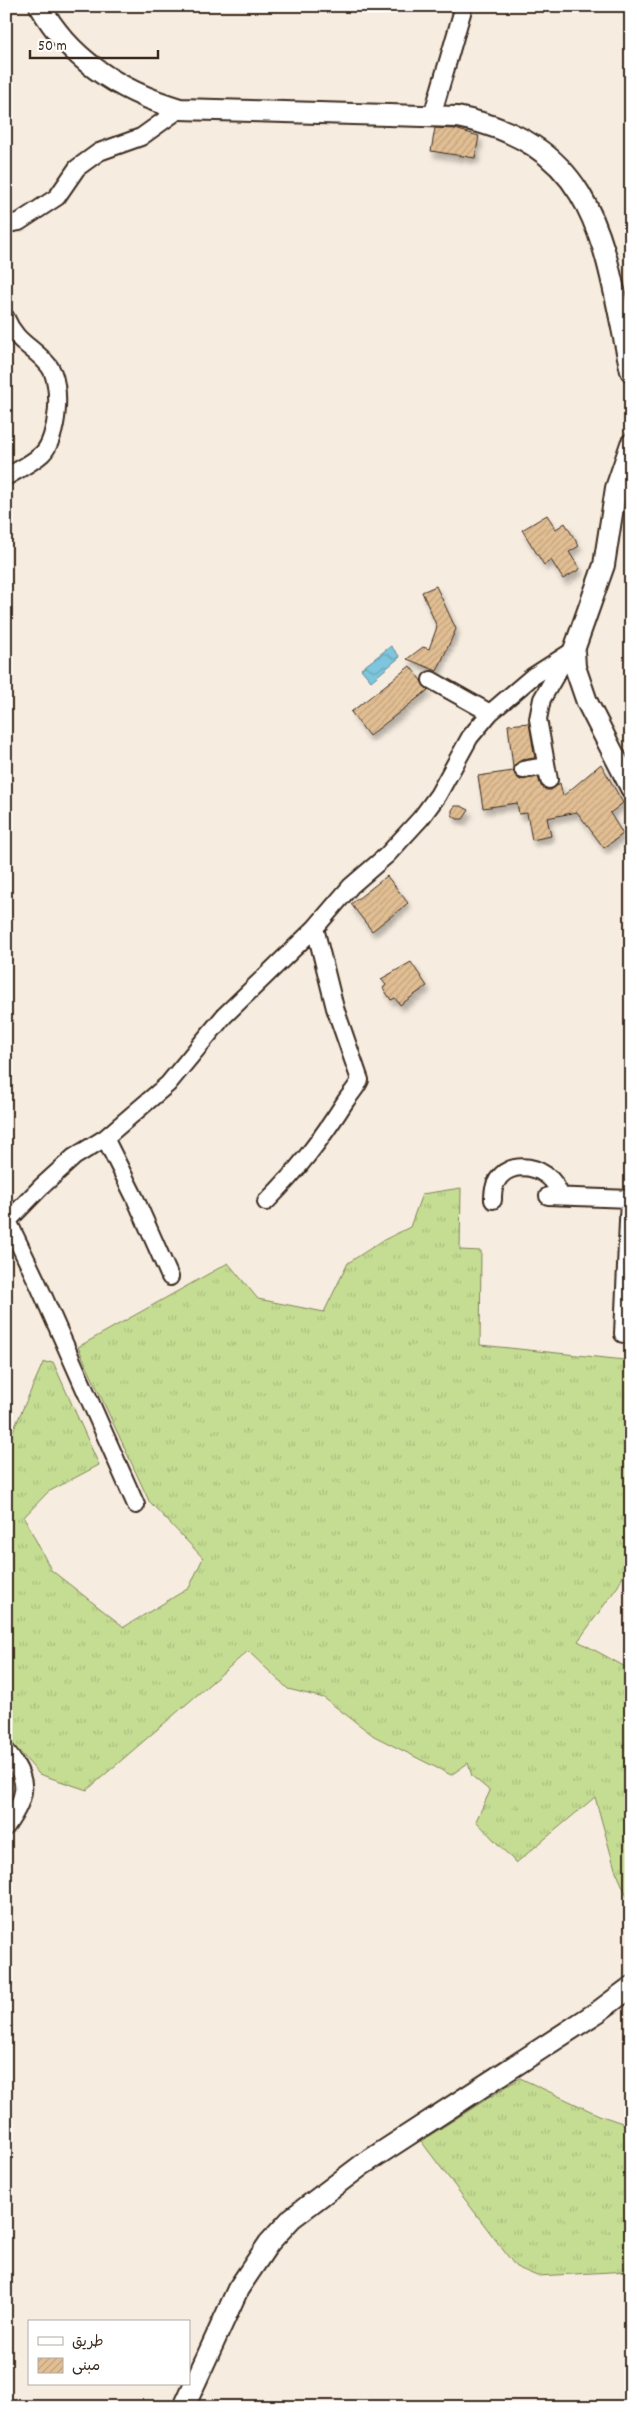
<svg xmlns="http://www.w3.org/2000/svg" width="637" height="2413" font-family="Dekko,'Playpen Sans Arabic',sans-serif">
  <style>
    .grass { fill: url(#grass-tufts); stroke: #808458 }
    .water { fill: url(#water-waves); stroke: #638891 }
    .building { fill: url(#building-hatch); stroke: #3b2a1e; filter: url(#shadow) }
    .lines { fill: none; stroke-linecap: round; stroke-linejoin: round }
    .minor-casing { stroke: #3b2a1e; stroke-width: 20 }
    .tertiary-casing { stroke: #3b2a1e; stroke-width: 24 }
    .minor { stroke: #fff; stroke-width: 16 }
    .tertiary { stroke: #fff; stroke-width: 20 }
  </style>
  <defs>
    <pattern id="grass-tufts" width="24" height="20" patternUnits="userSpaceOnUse" patternTransform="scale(1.25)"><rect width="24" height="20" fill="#c5dd93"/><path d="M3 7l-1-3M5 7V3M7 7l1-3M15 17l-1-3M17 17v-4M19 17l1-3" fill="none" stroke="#aabe7e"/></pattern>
    <pattern id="water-waves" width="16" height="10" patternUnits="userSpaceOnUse" patternTransform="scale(1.25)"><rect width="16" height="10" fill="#7dc6dd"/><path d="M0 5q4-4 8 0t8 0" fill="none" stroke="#6daabd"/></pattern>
    <pattern id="building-hatch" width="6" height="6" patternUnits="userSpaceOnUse" patternTransform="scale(1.25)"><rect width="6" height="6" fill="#e1be93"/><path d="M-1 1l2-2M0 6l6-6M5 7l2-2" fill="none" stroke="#c2a37e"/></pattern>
    <filter id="shadow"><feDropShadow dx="3" dy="5.5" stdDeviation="2.5" flood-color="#0004"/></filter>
  </defs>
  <rect width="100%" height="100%" fill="#f6ecdf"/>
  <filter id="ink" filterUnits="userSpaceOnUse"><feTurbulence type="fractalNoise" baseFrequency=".02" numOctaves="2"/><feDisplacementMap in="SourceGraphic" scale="10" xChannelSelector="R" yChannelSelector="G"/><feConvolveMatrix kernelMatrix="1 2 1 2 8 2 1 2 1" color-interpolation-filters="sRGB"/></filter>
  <g filter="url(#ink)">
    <path class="grass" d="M461,1188l-1,62 21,1 -1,94 145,15 6,-1v201l-13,26 -40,55 53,29v235l-16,-36 -20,-72 -79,66 -40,-42 14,-30 -18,-15 -4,-13 -17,12 -77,-39 -50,-38 -36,-9 -40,-38 -161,139 -48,-16 -33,-38v-289l37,-84 10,-1 46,103 -51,27 -24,25 27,53 73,57 65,-39 14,-30 -54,-57 -71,-154 150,-84 30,36 66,13 24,-49 34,-22 28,-14 12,-33z
      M520,2078l79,37 32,11 -2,145 -92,5 -21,-9 -95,-126z"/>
    <path class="water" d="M391,646l9,11 -29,24 -10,-12z"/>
    <path class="building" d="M435,128l20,1 24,7 -4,22 -44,-7z
      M547,515l9,14 9,-6 14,23 -10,6 11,17 -17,10 -12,-19 -7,5 -22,-35z
      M436,586l20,43 -19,42 -30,-12 16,-12 6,2 8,-22 -15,-35z
      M410,666l18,24 -59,46 -18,-24z
      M529,723l6,35 -14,2 -8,7 -5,-42z
      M601,764l22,39 -13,10 13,21 -19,14 -27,-36 -30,6 4,18 -19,4 -5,-27 -8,1 -2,-11 -34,5 -5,-32 35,-5 7,9 18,-3 3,9 5,4h5l9,-7 3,13z
      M455,806h6l8,4 -6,9h-6l-5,-4v-5z
      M387,876l21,27 -36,28 -21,-27z
      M411,962l16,24 -27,19 -5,-7 -4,2 -8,-12 3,-3 -5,-6z"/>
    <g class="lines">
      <g class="minor-casing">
        <path id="minor" d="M432,116l32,-110
          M6,224l13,-2 38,-25 20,-29 22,-16 42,-15 39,-28
          M6,318c10,25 28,29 43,48 14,18 9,73 -7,88 -10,9 -24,16 -36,23
          M431,680l59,33
          M523,770l23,-4
          M549,780l-11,-61 4,-20 23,-40
          M105,1138l30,60 35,79
          M548,1196l83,3
          M493,1200c-2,-45 58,-41 67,-4
          M266,1202c32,-32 54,-61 79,-100 5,-8 11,-13 15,-22l-25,-72 -20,-80
          M8,1221l31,65 97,219
          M6,1223l35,-36 33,-30 31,-19 63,-54 56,-68 91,-88 36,-42 36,-31 34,-37 17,-23 32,-58 20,-24 42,-36 42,-27
          M623,1334l6,-135
          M6,1751c25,30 21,45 0,76"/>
      </g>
      <g class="tertiary-casing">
        <path id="tertiary" d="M40,6c31,55 81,86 140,103l277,8c145,28 147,133 174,254
          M631,444l-15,44 -12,77 -30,85 1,17 12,35 44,86
          M184,2407l54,-118 31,-46 23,-25 70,-53 237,-154 32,-24"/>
      </g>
      <use href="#minor" class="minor"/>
      <use href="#tertiary" class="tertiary"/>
    </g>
  </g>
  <rect width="637" height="2413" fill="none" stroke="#fff" stroke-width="25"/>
  <rect x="12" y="12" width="612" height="2388" fill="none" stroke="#3b2a1e" stroke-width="2" filter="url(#ink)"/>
  <rect x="28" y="2320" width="162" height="65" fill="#ffffff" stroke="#b1aaa5"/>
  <rect x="38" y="2337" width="25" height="8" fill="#ffffff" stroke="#b1aaa5"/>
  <text x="72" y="2346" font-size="15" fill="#3b2a1e">طريق</text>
  <rect x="38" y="2358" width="25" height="15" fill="url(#building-hatch)" stroke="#b1aaa5"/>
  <text x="72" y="2370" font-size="15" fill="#3b2a1e">مبنى</text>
  <path d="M30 50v8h128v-8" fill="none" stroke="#3b2a1e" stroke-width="2.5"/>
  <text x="38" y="50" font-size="15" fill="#3b2a1e" stroke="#ffffff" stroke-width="4" paint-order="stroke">50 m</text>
</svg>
